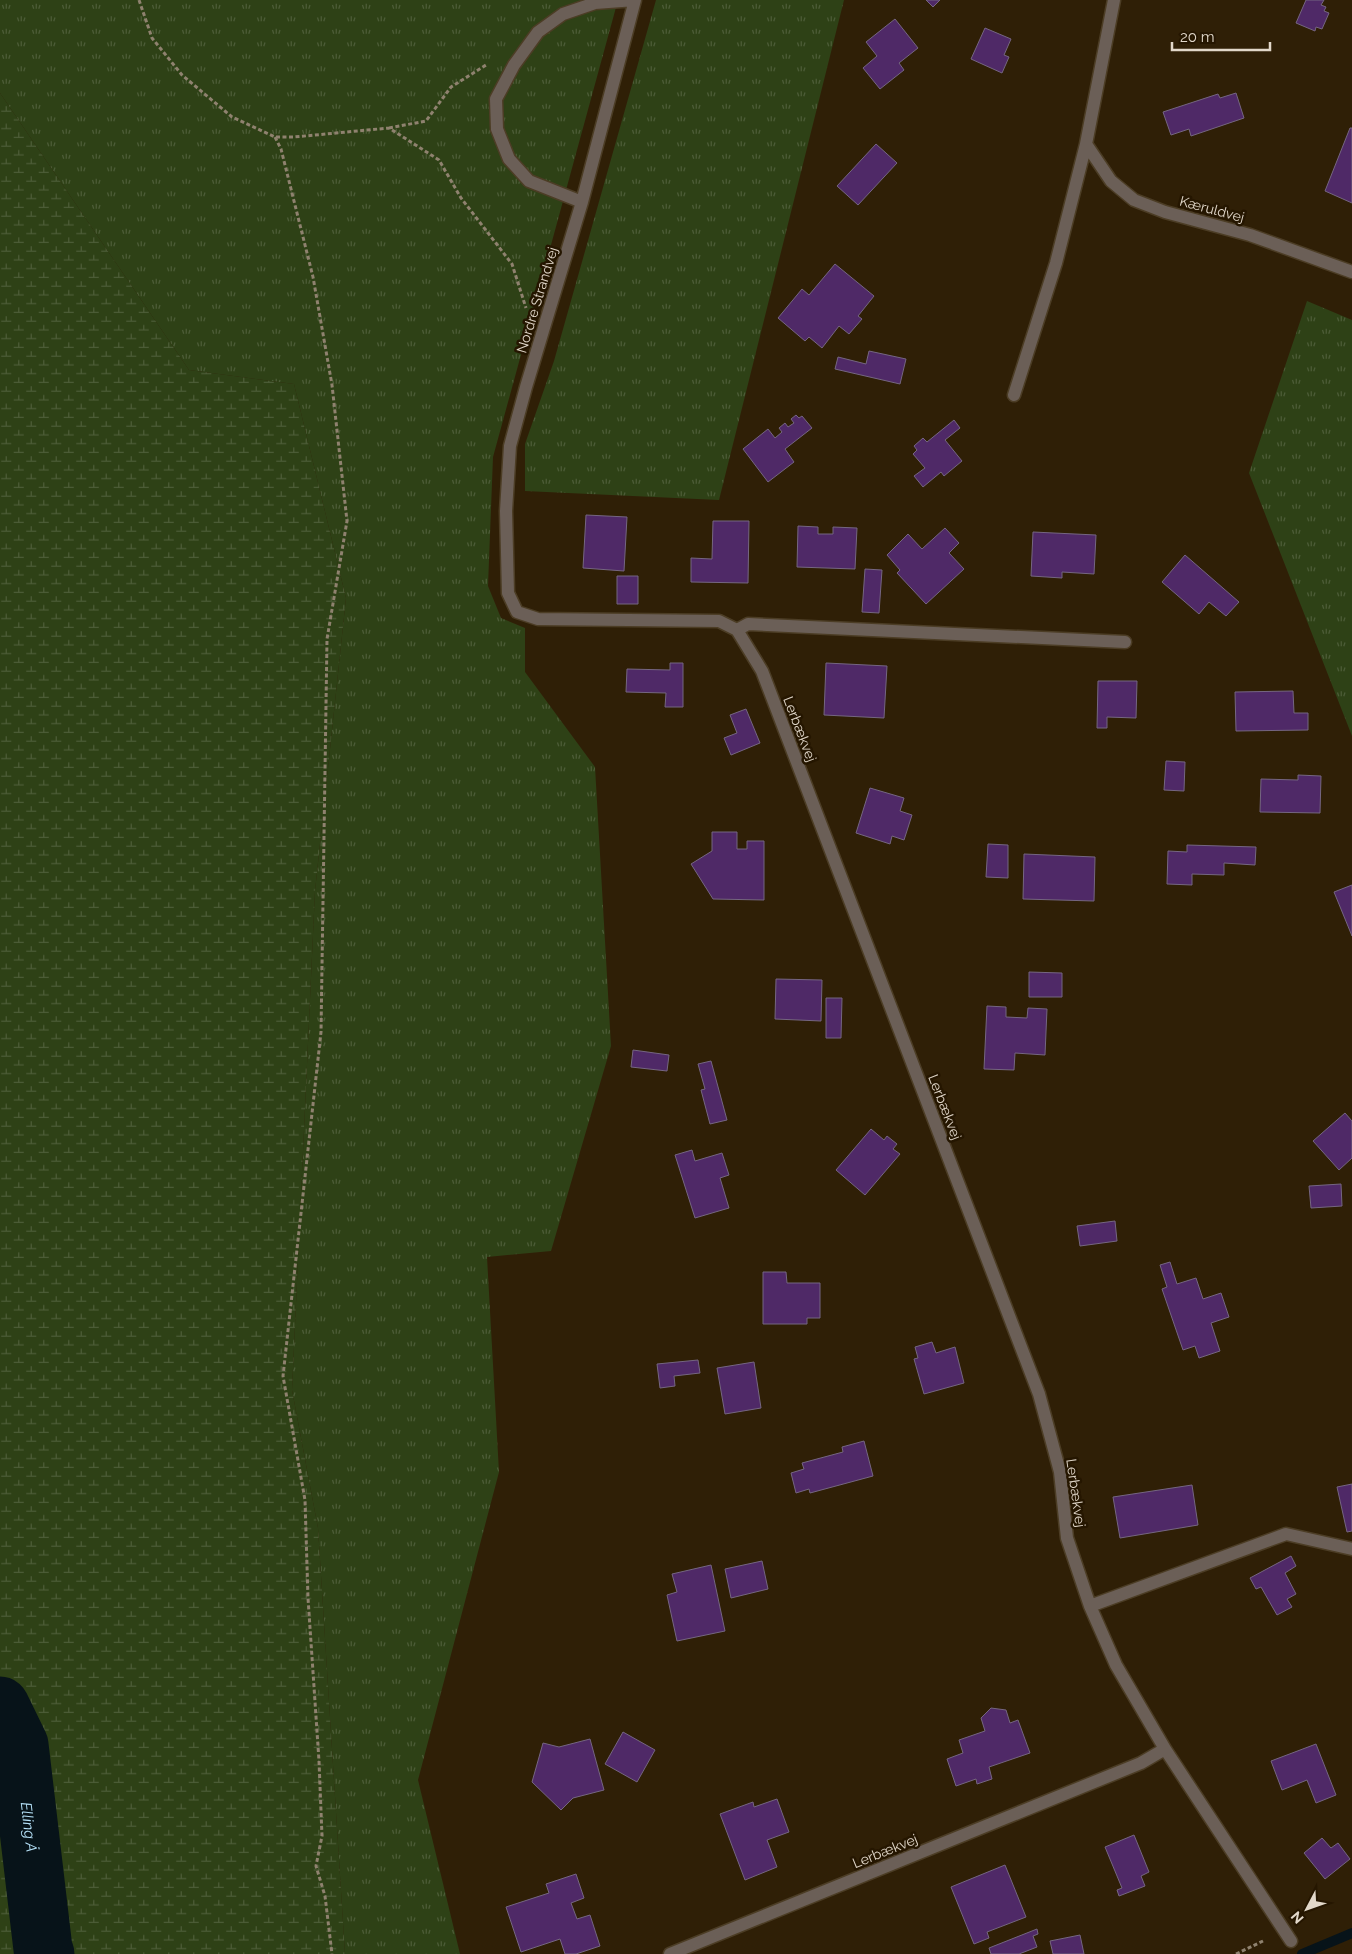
<svg xmlns="http://www.w3.org/2000/svg" width="1352" height="1954" font-family="Raleway,sans-serif">
  <style>
    .grass { fill: url(#grass-tufts) }
    .wetland { fill: url(#wetland-marsh) }
    .lines { fill: none; stroke-linecap: round; stroke-linejoin: round }
    .stream { stroke: #071319; stroke-width: 10 }
    .river { stroke: #071319; stroke-width: 59 }
    .building { fill: #4f2967; stroke: #756681 }
    .street-casing { stroke: #4c3d25; stroke-width: 15 }
    .path { stroke: #8f826f; stroke-width: 3; stroke-dasharray: 4 2.5; stroke-linecap: butt }
    .street { stroke: #6b5f57; stroke-width: 12 }
    .labels { text-anchor: middle; stroke-width: 5; stroke-linejoin: round; paint-order: stroke }
    .street-label { font-size: 14px; fill: #e2d8ca; stroke: #251600 }
    .water-label { font-size: 15px; font-style: italic; fill: #b5e1f8; stroke: #251600 }
  </style>
  <defs>
    <pattern id="grass-tufts" width="24" height="20" patternUnits="userSpaceOnUse" patternTransform="scale(1.25)"><rect width="24" height="20" fill="#2e4116"/><path d="M3 7l-1-3M5 7V3M7 7l1-3M15 17l-1-3M17 17v-4M19 17l1-3" fill="none" stroke="#4c5c37"/></pattern>
    <pattern id="wetland-marsh" width="20" height="14" patternUnits="userSpaceOnUse" patternTransform="scale(1.25)"><rect width="20" height="14" fill="#2e4116"/><path d="M1 5h8M5 5V1M11 12h8M15 12V8" fill="none" stroke="#4c5c37"/></pattern>
  </defs>
  <rect width="100%" height="100%" fill="#2f1f06"/>
  <path class="grass" d="M0,0h618l-125,457 -5,129 13,32 24,10v44l70,95 16,279 -60,205 -64,6 12,215 -81,308 42,174h-115l-27,-426 -26,-138 23,-499 31,-293 -52,-214 -105,-14 -189,-277z
    M656,0h188l-125,500 -194,-9v-47l29,-83z
    M1307,301l45,19v416l-103,-263z"/>
  <path class="wetland" d="M0,93l189,277 105,14 52,214 -31,293 -23,499 26,138 27,426h-345z"/>
  <g class="lines">
    <path class="stream" d="M1302,1954l50,-21"/>
    <path class="river" id="s1" d="M0,1706l19,39 24,204 2,5"/>
  </g>
  <path class="building" d="M926,0h14l-7,7z
    M1306,0h18l-3,5 5,2 -2,4 5,2 -7,16 -6,-2 -1,4 -19,-8z
    M895,19l23,29 -19,15 5,7 -24,19 -17,-21 14,-12 -11,-14z
    M985,28l26,11 -7,16 5,2 -7,16 -31,-14z
    M1236,93l8,25 -53,18 -2,-7 -18,6 -8,-23 55,-18 2,4z
    M1350,128h2v75l-27,-12z
    M876,144l21,19 -39,42 -21,-19z
    M835,264l39,32 -16,20 4,3 -13,15 -10,-8 -17,22 -13,-11 -4,4 -27,-23 24,-29 7,6z
    M869,351l37,8 -6,25 -65,-15 3,-12 28,7z
    M796,415l3,3 3,-2 10,12 -27,21 9,13 -26,20 -25,-33 25,-20 7,9 7,-6 -3,-4 6,-5 3,4 6,-4 -3,-4z
    M954,420l6,8 -15,12 17,21 -18,15 -3,-4 -18,15 -9,-11 11,-8 -12,-14 4,-4 -3,-4 9,-8 4,4z
    M586,515l41,2 -3,54 -41,-3z
    M713,521h36l-1,62 -57,-1v-24l21,1z
    M798,526l20,1v7h15v-7l24,1 -2,41 -58,-2z
    M945,528l14,15 -10,10 15,16 -38,35 -29,-31 3,-3 -13,-15 21,-21 14,15z
    M1033,532l63,3 -2,39 -32,-2v6l-31,-2z
    M1185,555l54,47 -13,14 -17,-14 -10,12 -37,-32z
    M865,569l17,1 -3,43 -17,-1z
    M617,576h21v28h-21z
    M670,663h13v44h-18l1,-14 -40,-1 1,-23 43,1z
    M826,663l61,3 -3,52 -60,-3z
    M1098,681h39l-1,37 -29,-1v11h-10z
    M1293,691l1,22h14v17l-72,1 -1,-39z
    M746,709l14,34 -29,12 -7,-17 13,-5 -7,-18z
    M1166,761l19,1 -1,29 -20,-1z
    M1298,775l23,1 -1,37 -60,-1 1,-33 37,1z
    M870,788l34,10 -4,13 12,4 -8,25 -12,-4 -2,8 -34,-11z
    M712,832h25v17h10v-8h17v59l-51,-1 -22,-35 21,-13z
    M988,844l20,1v33l-22,-1z
    M1187,845l69,2 -1,18 -31,-2v12l-32,-1v11l-25,-1 1,-33 19,1z
    M1024,854l71,3 -1,44 -71,-2z
    M1352,885v51l-18,-44z
    M1029,972l33,1v24h-33z
    M776,979l46,1 -1,41 -46,-2z
    M826,998h16l-1,40h-15z
    M987,1006l19,1v10l21,1 1,-10 19,1 -2,46 -30,-2 -1,17 -30,-1z
    M633,1050l36,5 -2,16 -36,-4z
    M711,1061l16,59 -17,4 -9,-34 4,-1 -7,-25z
    M1345,1113l7,8v37l-13,12 -26,-29z
    M871,1129l13,11 3,-4 10,8 -4,5 7,5 -35,41 -29,-25z
    M692,1150l3,11 27,-8 7,22 -9,3 9,30 -34,10 -20,-63z
    M1341,1184l1,22 -31,2 -2,-22z
    M1115,1221l2,20 -37,5 -3,-20z
    M1170,1262l7,22 19,-6 7,21 18,-6 8,24 -18,6 9,28 -21,7 -4,-12 -12,4 -21,-61 5,-2 -7,-22z
    M763,1272h23l1,11h33v35h-13v6h-44z
    M932,1342l4,11 19,-6 9,36 -40,11 -10,-35 4,-1 -3,-11z
    M698,1360l2,13 -26,3 1,10 -15,2 -3,-24z
    M754,1362l7,46 -36,6 -8,-46z
    M864,1441l9,35 -63,17 -1,-4 -13,4 -5,-20 13,-4 -2,-6 41,-11 -1,-5z
    M1352,1484v47l-5,1 -10,-45z
    M1192,1485l6,40 -78,13 -7,-41z
    M1291,1556l5,10 -11,7 11,21 -9,5 5,8 -15,8 -16,-28 -5,2 -6,-11z
    M762,1561l6,28 -37,9 -6,-29z
    M711,1565l14,66 -48,10 -10,-46 10,-3 -5,-18z
    M991,1708l15,2 4,13 8,-3 12,33 -41,14 3,12 -15,5 -1,-5 -20,7 -9,-27 16,-6 -4,-13 26,-9 -4,-13z
    M623,1732l32,18 -18,32 -32,-18z
    M590,1739l14,51 -31,8 -12,12 -29,-28 11,-39 16,4z
    M1316,1744l20,51 -20,8 -9,-23 -25,10 -11,-29z
    M777,1799l12,33 -22,8 10,27 -32,13 -25,-66 33,-12 1,5z
    M1134,1835l15,37 -8,4 4,10 -26,10 -2,-6 5,-2 -17,-41z
    M1322,1838l9,10 7,-5 12,16 -25,20 -21,-26z
    M1005,1865l21,52 -39,15 2,6 -15,6 -23,-57z
    M576,1874l8,24 -13,5 6,16 13,-4 10,31 -24,8h-11l-5,-15 -39,13 -15,-45 43,-14 -3,-9z
    M1037,1929l1,5 -5,2 4,11 -18,7h-28l-2,-6z
    M1080,1935l4,19h-31l-3,-13z"/>
  <g class="lines">
    <g class="street-casing">
      <path id="street" d="M1114,0l-28,144 25,37 23,19 31,12 85,23 102,37
        M582,202l-53,-21 -20,-22 -12,-30 -1,-30 18,-34 24,-33 25,-18 32,-11 40,-3 -53,202 -56,185 -16,59 -4,65 2,82 9,19 21,7 181,2 18,9 25,41 277,723 21,78 7,66 23,68 26,59 49,84 126,192
        M1014,395l42,-132 30,-119
        M737,630l11,-6 377,18
        M1090,1606l196,-72 66,15
        M670,1954l471,-191 24,-14"/>
    </g>
    <path class="path" d="M139,0l13,38 30,37 50,42 43,20h19l95,-9 50,32 22,38 51,66 14,44
      M389,128l37,-7 25,-34 35,-22
      M275,137l6,12 32,128 19,108 15,136 -20,118 -6,393 -38,344 22,124 3,98 11,163 3,75 -6,30 9,30 7,58
      M1236,1954l27,-13"/>
    <use href="#street" class="street"/>
  </g>
  <g class="labels">
    <g class="street-label">
      <text transform="translate(1212 209) rotate(15)" y="5">Kæruldvej</text>
      <text transform="translate(537 300) rotate(-73)" y="5">Nordre Strandvej</text>
      <text transform="translate(800 729) rotate(69)" y="5">Lerbækvej</text>
      <text transform="translate(945 1107) rotate(69)" y="5">Lerbækvej</text>
      <text transform="translate(1076 1493) rotate(82)" y="5">Lerbækvej</text>
      <text transform="translate(885 1851) rotate(-22)" y="5">Lerbækvej</text>
    </g>
    <g class="water-label">
      <text dy="5" stroke="none"><textPath href="#s1" startOffset="126">Elling Å</textPath></text>
    </g>
  </g>
  <g transform="translate(1307 1909) rotate(229)" stroke="#251600" stroke-width="4" paint-order="stroke">
  <path d="M0-4L9 19L0 12L-9 19Z" fill="#e2d8ca"/>
  <text y="-8" font-size="14" font-weight="bold" text-anchor="middle" fill="#e2d8ca">N</text>
  </g>
  <path d="M1172 42v8h98v-8" fill="none" stroke="#e2d8ca" stroke-width="2.5"/>
  <text x="1180" y="42" font-size="15" fill="#e2d8ca" stroke="#251600" stroke-width="4" paint-order="stroke">20 m</text>
</svg>
